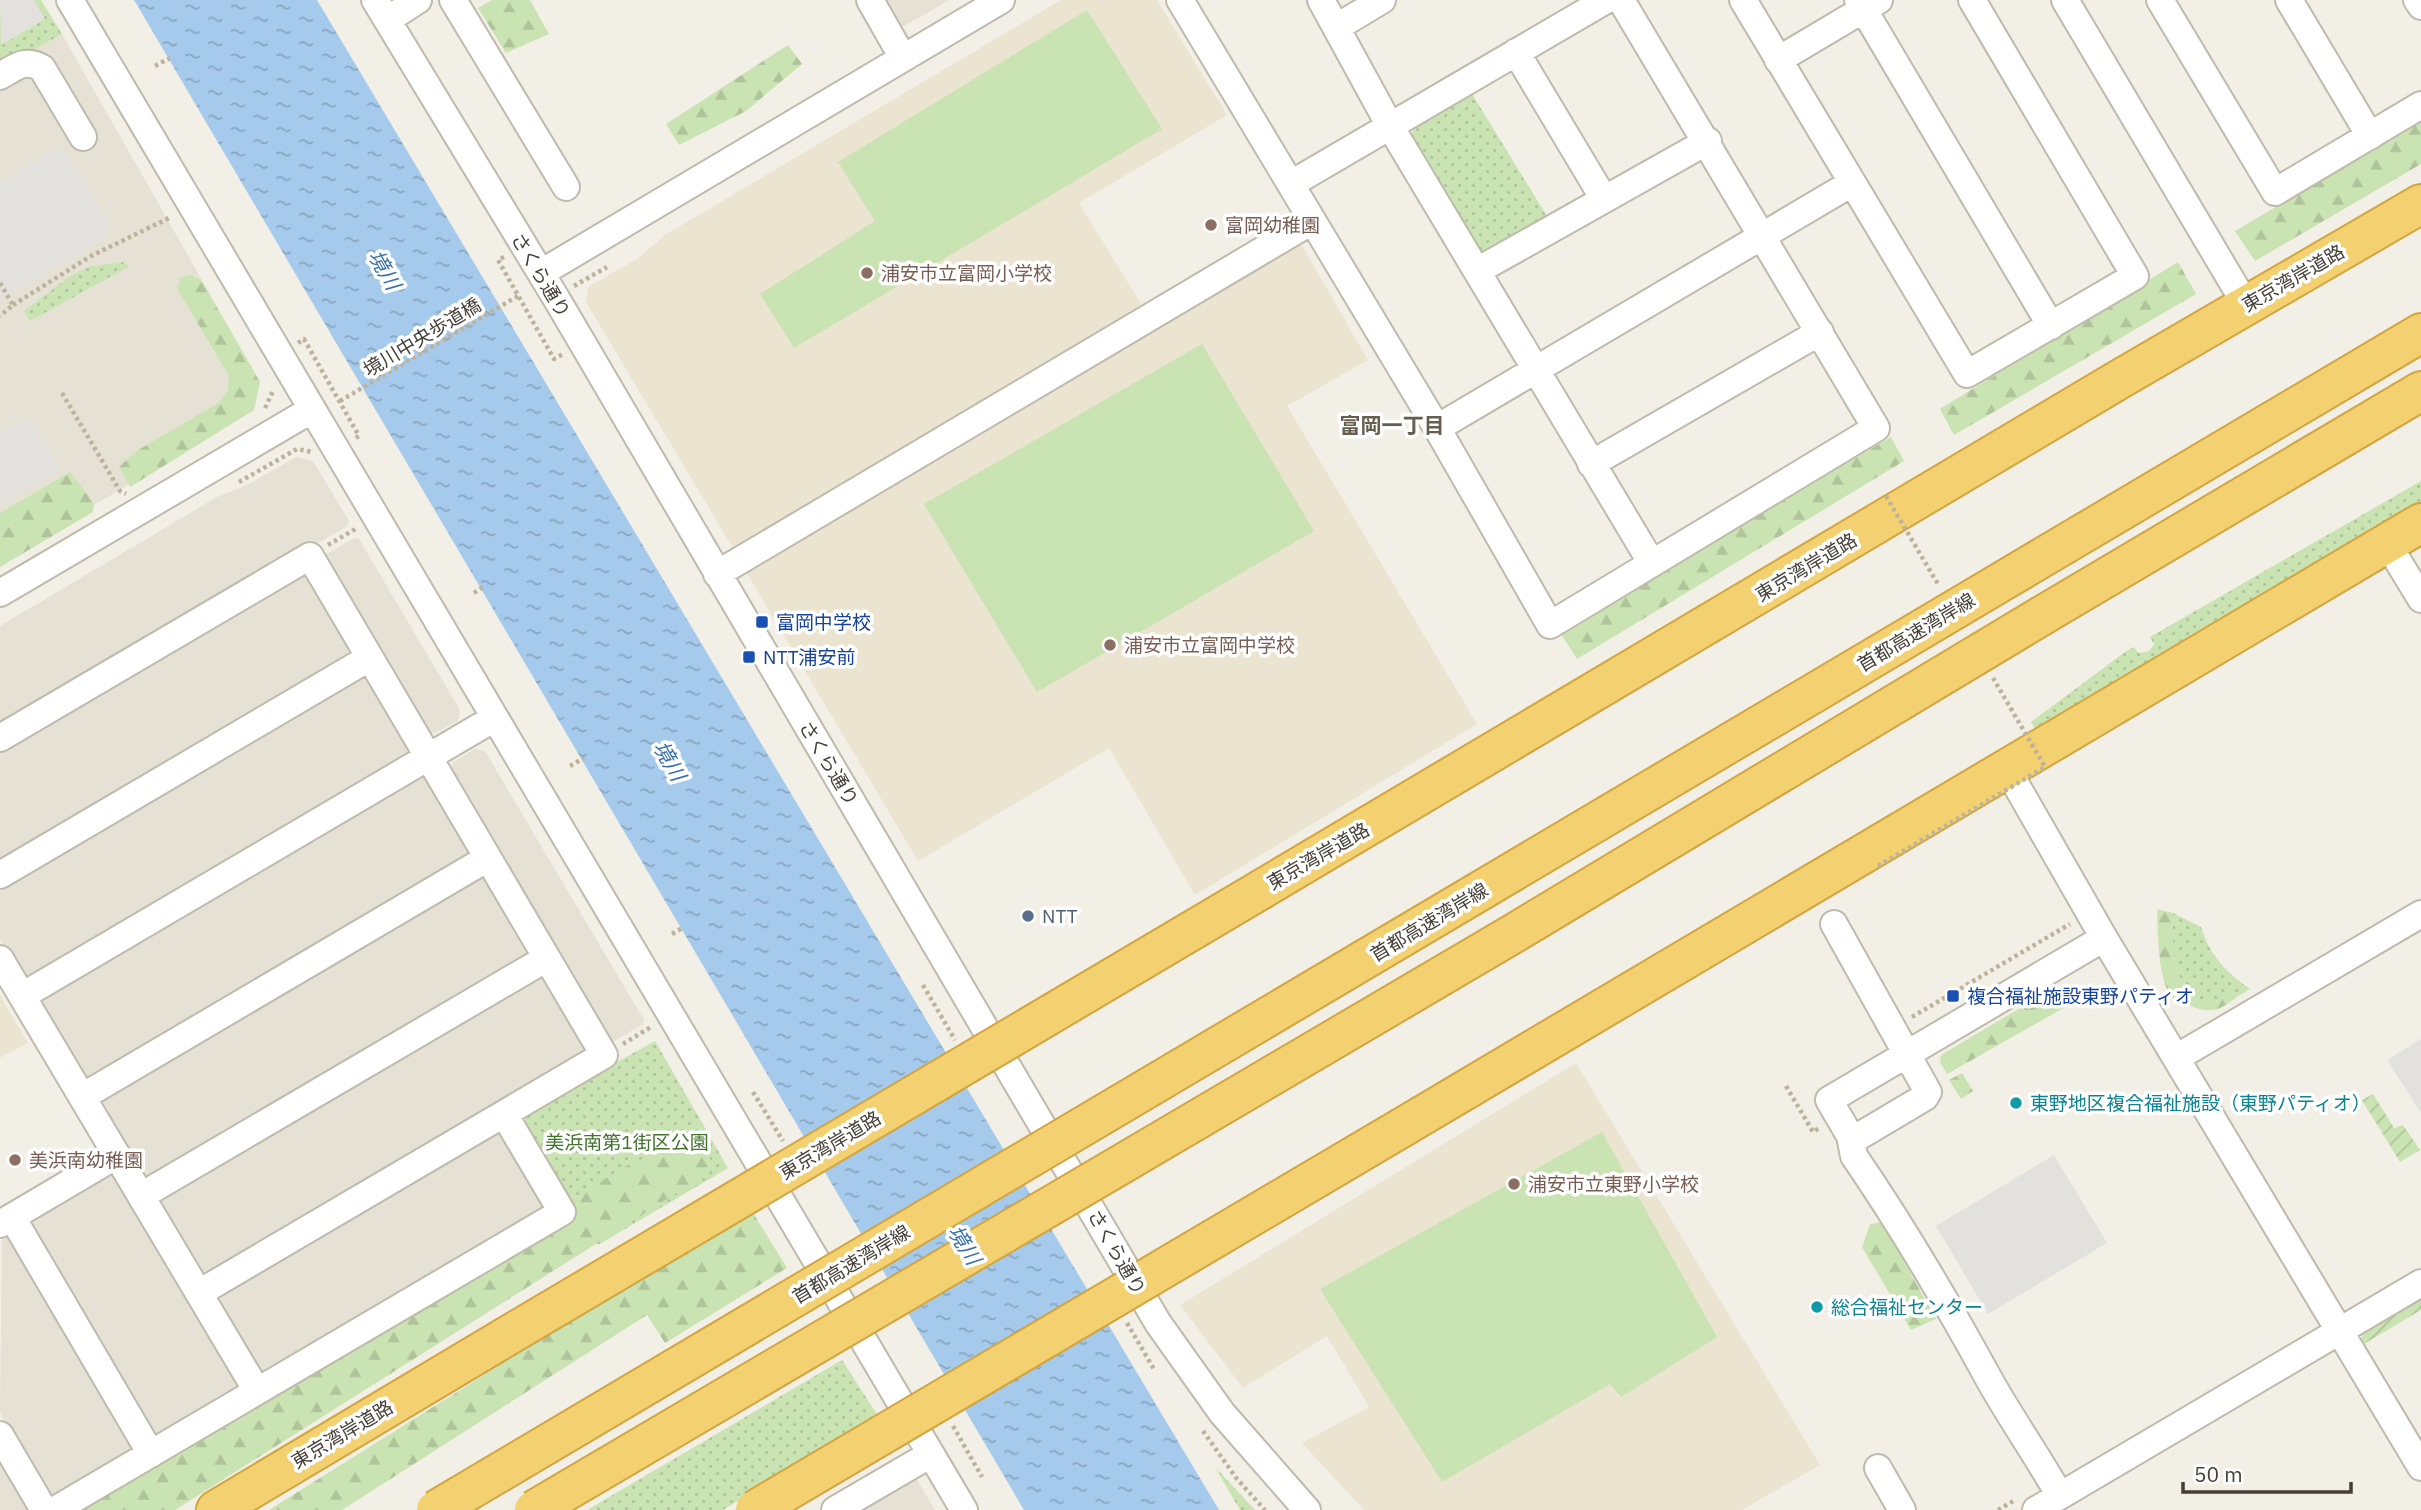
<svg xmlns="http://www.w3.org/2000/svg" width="2421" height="1510" font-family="'IBM Plex Sans','Noto Sans JP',sans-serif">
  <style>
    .residential { fill: #e5e1d5 }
    .education { fill: #eae4d1 }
    .grass { fill: url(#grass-dots) }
    .forest { fill: url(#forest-firs) }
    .garden { fill: url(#garden-furrows) }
    .pitch { fill: #cae3b2 }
    .parking { fill: #e3e1de }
    .water { fill: url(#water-ripples) }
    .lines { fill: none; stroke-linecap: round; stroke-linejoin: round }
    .minor-casing { stroke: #bfbaac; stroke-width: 30 }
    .highway-casing { stroke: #d2a540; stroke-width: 42 }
    .path { stroke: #bdb39c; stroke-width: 4.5; stroke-dasharray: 3.5 3.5; stroke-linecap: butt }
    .minor { stroke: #fff; stroke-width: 26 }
    .highway { stroke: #f3d070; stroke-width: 38 }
    .highway-bridge-casing { stroke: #d2a540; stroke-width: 42; stroke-linecap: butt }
    .path-bridge { stroke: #bdb39c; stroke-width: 4.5; stroke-dasharray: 3.5 3.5; stroke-linecap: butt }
    .highway-bridge { stroke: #f3d070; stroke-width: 38 }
    .education-dot { fill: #8d6e63; stroke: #fff; stroke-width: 2.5 }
    .transit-dot { fill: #1a4fb4; stroke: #fff; stroke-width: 2.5 }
    .service-dot { fill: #5c6f8a; stroke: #fff; stroke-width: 2.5 }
    .culture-dot { fill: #0f9aa8; stroke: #fff; stroke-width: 2.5 }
    .labels { text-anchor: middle; stroke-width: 7; stroke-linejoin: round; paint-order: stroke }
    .education-label { font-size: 19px; fill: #785e54; stroke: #fff; text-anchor: start }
    .street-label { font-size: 19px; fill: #443f36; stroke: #fff }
    .transit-label { font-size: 19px; fill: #164399; stroke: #fff; text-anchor: start }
    .service-label { font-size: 19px; fill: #4e5e75; stroke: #fff; text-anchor: start }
    .culture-label { font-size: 19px; fill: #0d838f; stroke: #fff; text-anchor: start }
    .park-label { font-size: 19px; fill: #43712e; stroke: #fff }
    .water-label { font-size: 21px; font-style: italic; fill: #3771a8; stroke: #fff }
    .neighbourhood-label { font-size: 21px; font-weight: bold; fill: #665e4e; stroke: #fff }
  </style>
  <defs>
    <pattern id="grass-dots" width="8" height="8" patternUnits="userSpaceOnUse" patternTransform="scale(1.75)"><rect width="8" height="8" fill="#cae3b2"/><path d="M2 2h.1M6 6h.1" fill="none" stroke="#afc49a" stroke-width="1.8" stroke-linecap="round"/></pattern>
    <pattern id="forest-firs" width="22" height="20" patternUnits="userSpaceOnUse" patternTransform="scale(1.75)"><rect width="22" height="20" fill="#cae3b2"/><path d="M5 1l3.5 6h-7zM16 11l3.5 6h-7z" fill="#afc49a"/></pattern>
    <pattern id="garden-furrows" width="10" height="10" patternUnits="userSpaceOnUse" patternTransform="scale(1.75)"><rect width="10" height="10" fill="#cae3b2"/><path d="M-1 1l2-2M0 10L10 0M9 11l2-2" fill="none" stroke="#afc49a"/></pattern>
    <pattern id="water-ripples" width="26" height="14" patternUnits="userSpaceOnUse" patternTransform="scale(1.75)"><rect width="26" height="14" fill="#a6caeb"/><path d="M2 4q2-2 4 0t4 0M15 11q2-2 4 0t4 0" fill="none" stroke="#89a5bf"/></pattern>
  </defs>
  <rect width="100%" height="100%" fill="#f2efe6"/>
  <path class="residential" d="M883,0h66l-50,29z
    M62,34l198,348 -6,28 -254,151v-492z
    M296,457l17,4 36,60 -2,5 -29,17h-5l-313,185v-102l217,-129 30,-12z
    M354,538l5,1 101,171 -2,11 -23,12 -10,-2 -101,-171 1,-5z
    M300,574l10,2 42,71 -3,10 -349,206v-112z
    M360,674l9,2 42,71 -2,10 -376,223 -10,-3 -23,-38v-52z
    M475,749l10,2 159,269 -1,4 -30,18 -5,-1 -158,-268 3,-11z
    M419,775l10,2 42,71 -3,9 -375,223 -12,-3 -40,-70 2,-10z
    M479,875l9,2 42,71 -3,10 -375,222 -10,-2 -42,-70 3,-11z
    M537,976l11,2 40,67 -2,10 -376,222 -10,-2 -40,-67 2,-10z
    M493,1132l13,4 38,64 -2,11 -274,162 -12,-3 -40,-65 2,-10z
    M114,1168l125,213 -3,9 -73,44 -11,-2 -125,-211z
    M2,1234l11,3 121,206 -1,10 -76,43 -9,-2 -48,-81z
    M0,1453l30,51 -2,6h-28z
    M913,1473l22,37h-84z"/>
  <path class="education" d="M1061,0h96l70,115 -148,88 67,109 -409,243 -151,-253 2,-15 49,-28 28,-24z
    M1298,238l70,122 -81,46 190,318 -282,171 -86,-147 -191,113 -175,-294z
    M0,995l28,48 -28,15z
    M1576,1063l244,402 -78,45h-378l-62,-67 67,-36 -42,-71 -84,52 -63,-83z"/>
  <path class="grass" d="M0,0h41l21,34 -62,35z
    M1472,94l76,124 -59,36 -10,-2 -68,-116 3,-8z
    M122,262l8,4 -100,55 -6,-10 45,-34 19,-10z
    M2421,481v25l-384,227 -6,-11 94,-70 9,-5 5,6 10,-2 5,-7 -4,-7z
    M2173,913l28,14c9,29 25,45 49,62l-10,6 -7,-2 -23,10c-41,-12 -37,-55 -37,-90z
    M655,1041l73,127 -130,77 -75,-119 4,-14z
    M842,1360l36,56 -155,94h-136z
    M1215,1467l40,43h-15z"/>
  <path class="forest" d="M492,0h38l19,34 -43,19 -28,-45z
    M788,45l14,19 -56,47 -67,34 -13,-21z
    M2421,121v43l-166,97 -20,-30z
    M2178,262l18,32 -242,141 -14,-26z
    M191,275l10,5 59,102 -6,28 -124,77 -11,-20 16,-15 85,-50 8,-12 1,-14 -52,-88 4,-11z
    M1891,437l13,24 -327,198 -18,-28z
    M70,472l24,32 -1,8 -93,55v-54z
    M2157,909l16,4c0,35 -4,78 37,90l23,-10 7,2c-19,14 -27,20 -49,11 -5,-2 -12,-3 -16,-6 -18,-15 -17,-69 -18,-91z
    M2057,986l12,19 -122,69 -7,-12 1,-7z
    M1962,1073l11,18 -12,8 -12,-19z
    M696,1137l20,31 -541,342h-114l569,-346z
    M750,1208l37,60 -122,75 -18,-28 -305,195h-73z
    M1882,1222l54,97 -25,11 -49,-83 8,-23z"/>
  <path class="garden" d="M2373,1094l21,34 9,-3 17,25 -20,12 -38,-62z
    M2421,1300v10l-57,34 14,23 -4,2 -14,-24 3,-11z"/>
  <path class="pitch" d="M1087,10l75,119 -368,219 -34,-54 115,-73 -37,-59z
    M1202,344l112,187 -277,161 -113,-188z
    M1602,1132l115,205 -96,60 -11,-13 -168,98 -122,-193z"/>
  <path class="parking" d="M0,0h34l11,19 -44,26z
    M62,146l45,74 1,9 -8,12 -100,59v-117z
    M28,417l31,52 -59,34v-69z
    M2421,1039v74l-34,-53z
    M2054,1155l53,88 -119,71 -52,-88z"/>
  <path class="water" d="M134,0h183l902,1510h-195z"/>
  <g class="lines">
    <g class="minor-casing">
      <path id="minor" d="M70,0l894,1510
        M375,0l184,303 599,1020 64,90 85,97
        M453,0l113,187
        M870,0l33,58
        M1180,0l257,428 113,197 326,-197 -255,-428
        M1321,0l69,126 261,436
        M1743,0l224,374 168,-98 -163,-276
        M1858,0l193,326
        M2065,0l181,305
        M2160,0l115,192 146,-87
        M2289,0l81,136
        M2417,0l4,6
        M387,20l31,-20
        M1337,27l45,-27
        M1516,52l88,147
        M1778,60l101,-60
        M0,76c16,-9 25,-18 42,-8l41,69
        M1291,184l315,-184
        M1477,271l231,-130
        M541,273l460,-273
        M1437,428l415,-245
        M1591,464l229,-132
        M2387,543l34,56
        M717,574l595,-353
        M0,593l311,-183
        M0,738l310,-182 294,499 -405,238
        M2007,769l97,169 317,529
        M0,875l369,-217
        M1834,924l94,168 -3,5 -74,44
        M0,959l257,432
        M22,996l471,-277
        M2176,1058l245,-144
        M82,1097l406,-239
        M141,1196l406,-238
        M12,1217l139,237
        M0,1224l117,-69
        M0,1435l44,75
        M1878,1468l24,42
        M2060,1496c-22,-39 -48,-76 -70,-115 -42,-77 -86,-152 -136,-225l-4,-20 -21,-36 275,-162
        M55,1510l507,-298 -58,-98
        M835,1510l96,-56
        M2036,1510l385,-227"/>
    </g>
    <g class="highway-casing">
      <path id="highway" d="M2018,572l403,-239
        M2043,615l378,-224
        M1262,889l858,-510 301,-175
        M1403,1127l1018,-604
        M216,1510l288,-172"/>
    </g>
    <path class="path" d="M155,66l15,-8
      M504,257l-6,3 56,99 9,-5
      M0,283l13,22 -13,11
      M574,286l33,-19
      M13,305l78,-49 80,-39
      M298,343l6,-4 55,97 -5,3
      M62,393l58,98 6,3
      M340,401l178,-105
      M265,408l8,-17
      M239,482l58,-33 15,3
      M328,545l29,-17
      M474,593l9,-6
      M570,766l14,-8
      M672,934l12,-7
      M923,985l32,55
      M1912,1017l158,-93
      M623,1044l28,-17
      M1786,1086l27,46 6,-4
      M753,1092l30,49
      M1127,1323l28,48
      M953,1426l29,51
      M1203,1431l34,48 28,31
      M1998,1510l17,-10"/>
    <use href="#minor" class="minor"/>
    <use href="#highway" class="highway"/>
    <g class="highway-bridge-casing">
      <path id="highway-bridge" d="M504,1338l758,-449
        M436,1510l1582,-938
        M534,1510l977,-575 532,-320
        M755,1510l648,-383"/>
    </g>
    <path class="path-bridge" d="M1886,496l53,90
      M1878,866l167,-99 -52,-89"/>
    <use href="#highway-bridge" class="highway-bridge"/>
  </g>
  <g class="education-dot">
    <circle cx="1211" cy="225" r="7"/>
    <circle cx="867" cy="273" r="7"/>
    <circle cx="1110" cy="645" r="7"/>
    <circle cx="15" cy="1160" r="7"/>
    <circle cx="1514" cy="1184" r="7"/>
  </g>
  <g class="transit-dot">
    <rect x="755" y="615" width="14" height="14" rx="3.5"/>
    <rect x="742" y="650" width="14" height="14" rx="3.5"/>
    <rect x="1946" y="989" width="14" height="14" rx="3.5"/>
  </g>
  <circle class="service-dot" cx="1028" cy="916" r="7"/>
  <g class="culture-dot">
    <circle cx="2016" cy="1103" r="7"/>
    <circle cx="1817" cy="1307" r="7"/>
  </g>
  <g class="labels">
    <g class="education-label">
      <text x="1225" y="232">富岡幼稚園</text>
      <text x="881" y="280">浦安市立富岡小学校</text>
      <text x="1124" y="652">浦安市立富岡中学校</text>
      <text x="29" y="1167">美浜南幼稚園</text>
      <text x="1528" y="1191">浦安市立東野小学校</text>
    </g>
    <g class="street-label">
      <text transform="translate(541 275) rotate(59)" y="7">さくら通り</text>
      <text transform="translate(2293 278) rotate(-30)" y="7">東京湾岸道路</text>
      <text transform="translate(422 337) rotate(-31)" y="7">境川中央歩道橋</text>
      <text transform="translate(1806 567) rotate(-31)" y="7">東京湾岸道路</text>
      <text transform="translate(1916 632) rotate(-31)" y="7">首都高速湾岸線</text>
      <text transform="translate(829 763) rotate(59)" y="7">さくら通り</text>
      <text transform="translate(1318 856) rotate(-30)" y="7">東京湾岸道路</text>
      <text transform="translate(1429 922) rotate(-31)" y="7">首都高速湾岸線</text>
      <text transform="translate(830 1145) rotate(-31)" y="7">東京湾岸道路</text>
      <text transform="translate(1117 1252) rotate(60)" y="7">さくら通り</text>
      <text transform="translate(851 1264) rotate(-31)" y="7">首都高速湾岸線</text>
      <text transform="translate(342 1434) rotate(-31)" y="7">東京湾岸道路</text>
    </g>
    <g class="transit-label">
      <text x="776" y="629">富岡中学校</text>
      <text x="763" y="664">NTT浦安前</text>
      <text x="1967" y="1003">複合福祉施設東野パティオ</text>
    </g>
    <g class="service-label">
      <text x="1042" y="923">NTT</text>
    </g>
    <g class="culture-label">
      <text x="2030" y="1110">東野地区複合福祉施設（東野パティオ）</text>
      <text x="1831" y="1314">総合福祉センター</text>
    </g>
    <g class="park-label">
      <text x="627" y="1149">美浜南第1街区公園</text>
    </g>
    <g class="water-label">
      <text transform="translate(384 270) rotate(60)" y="7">境川</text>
      <text transform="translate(669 761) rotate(60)" y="7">境川</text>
      <text transform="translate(964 1245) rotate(58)" y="7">境川</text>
    </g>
    <g class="neighbourhood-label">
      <text x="1392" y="433">富岡一丁目</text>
    </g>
  </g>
  <path d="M2183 1482v10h168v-10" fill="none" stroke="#443f36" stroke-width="3.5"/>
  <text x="2194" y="1482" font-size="21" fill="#443f36" stroke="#ffffff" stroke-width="5" paint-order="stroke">50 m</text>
</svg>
